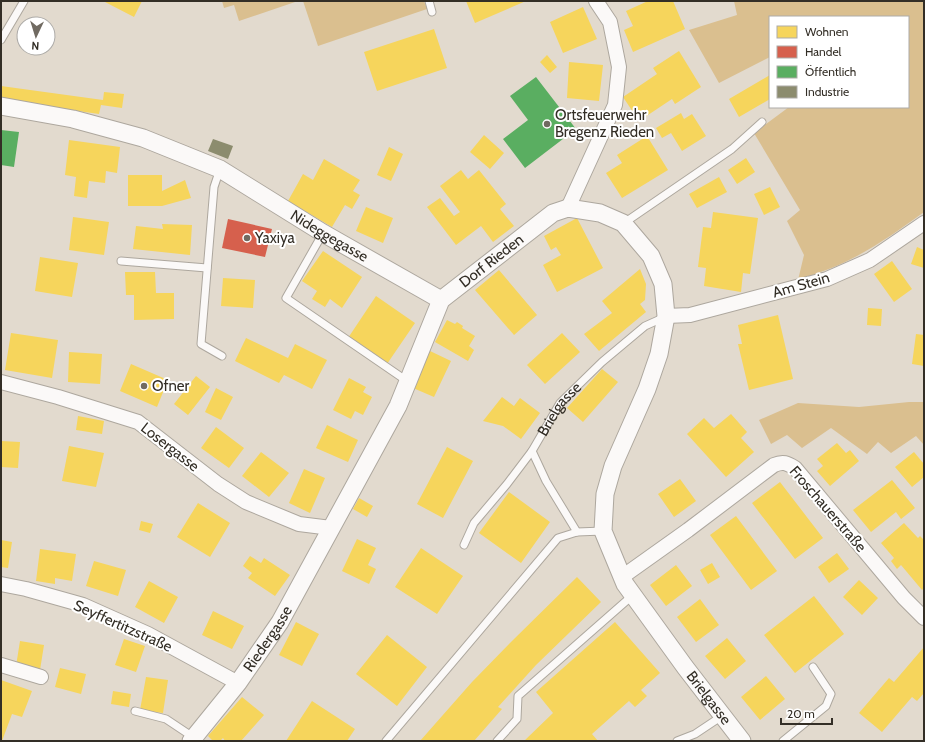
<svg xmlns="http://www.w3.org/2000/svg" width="925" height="742" font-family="Cabin,sans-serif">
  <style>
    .green { fill: #dabf8f }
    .homes { fill: #f6d55c }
    .shops { fill: #d6604d }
    .public { fill: #5aae61 }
    .industry { fill: #8c8c6e }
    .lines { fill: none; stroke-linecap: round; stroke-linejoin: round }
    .service-casing { stroke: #ada79e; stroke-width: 9 }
    .minor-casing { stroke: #ada79e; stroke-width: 16 }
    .tertiary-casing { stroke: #ada79e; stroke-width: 19 }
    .service { stroke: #fbf9f8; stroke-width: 7 }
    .minor { stroke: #fbf9f8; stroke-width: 14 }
    .tertiary { stroke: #fbf9f8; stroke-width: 17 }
    .poi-dot { fill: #706a61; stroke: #fff; stroke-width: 1.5 }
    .labels { text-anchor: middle; stroke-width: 4; stroke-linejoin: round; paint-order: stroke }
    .poi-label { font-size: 15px; fill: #332e26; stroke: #fff; text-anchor: start }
    .street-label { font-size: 15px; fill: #332e26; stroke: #fff }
  </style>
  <rect width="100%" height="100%" fill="#e2dace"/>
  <path class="green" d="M222,1h76l-59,20 -5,-16 -10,3z
    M303,1h121l3,8 -109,37z
    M734,1h190v211c-22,16 -43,31 -67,44 -18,10 -39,17 -59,24l6,-25 -17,-34 13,-11 -46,-77 35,-26h119v-90h-138v40l-51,26 -30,-53 48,-15z
    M909,402h15v43l-8,-9 -25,17 -13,-11 -11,12 -36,-26 -29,20 -15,-13 -16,9 -12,-24 39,-17 61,4z"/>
  <path class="homes" d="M105,1h37l-8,16 -29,-15z
    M466,1h60l-51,22z
    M648,1h25l12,28 -52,23 -9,-22 9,-4 -7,-15z
    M583,7l14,32 -34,14 -13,-31z
    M434,29l13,39 -70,23 -13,-39z
    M679,51l22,36 -26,17 -3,-5 -33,22 -16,-24 34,-23 -4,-6z
    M547,55l10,12 -7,6 -10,-11z
    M569,62l34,3 -4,36 -32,-3z
    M770,75v24l-31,18 -10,-18z
    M1,86l102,14 1,-8 20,2 -2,14 -21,-3 -2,9 -98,-14z
    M681,113l3,6 8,-5 14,22 -24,15 -11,-18 -9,5 -6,-10z
    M484,135l20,18 -14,16 -20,-17z
    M647,136l21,34 -46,28 -16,-25 16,-10 -5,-8z
    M69,140l51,7 -3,26 -11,-2 -1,12 -16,-2 -2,17 -13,-2 2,-19 -11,-2z
    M389,147l14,7 -12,27 -14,-6z
    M746,158l9,14 -18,12 -9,-14z
    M324,159l36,21 -7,11 7,4 -8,14 -7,-4 -13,22 -44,-26 15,-27 10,6z
    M461,170l7,9 11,-9 27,34 -6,5 14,17 -21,16 -12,-16 -25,19 -29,-38 13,-9 14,18 6,-4 -20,-26z
    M128,175h34v16l23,-11 6,18 -29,8h-34z
    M719,177l8,15 -30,16 -8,-14z
    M770,187l10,20 -16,8 -10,-21z
    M366,207l27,11 -10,25 -27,-12z
    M713,212l45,6 -8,56 -7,-1 -2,19 -37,-6 2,-18 -8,-1 5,-40 8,1z
    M73,217l36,5 -5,33 -35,-5z
    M577,218l26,50 -46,24 -14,-27 18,-10 -5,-8 -5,3 -7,-14z
    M162,224l30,1 -2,30 -57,-6 3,-23 27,3z
    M917,247l7,3v18l-13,-4z
    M323,251l39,26 -20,31 -12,-9 -5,8 -13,-8 5,-8 -15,-10z
    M40,257l38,6 -6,34 -37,-6z
    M892,261l20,28 -18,13 -20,-28z
    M640,269l6,15 -1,16 -5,4 6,8 -47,39 -15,-17 28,-21 -10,-12z
    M499,270l38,45 -23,20 -39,-45z
    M125,272h30l1,21h18v26l-40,1v-25h-8z
    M223,278l32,2 -2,28 -32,-2z
    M376,296l39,27 -28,41 -39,-26z
    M868,308l14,1 -1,17 -14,-1z
    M778,315l15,64 -44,11 -11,-46h4l-4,-19z
    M447,320l8,4 2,-2 6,4 -1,2 13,8 -6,10 5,4 -6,11 -33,-19z
    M11,333l47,7 -6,38 -47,-8z
    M562,333l18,19 -35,32 -18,-19z
    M916,334l8,1v31l-12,-2z
    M246,338l42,20 7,-14 32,16 -15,29 -28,-14 -5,8 -44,-22z
    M430,351l21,10 -17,36 -21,-9z
    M69,352l33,2 -2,30 -32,-2z
    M131,364l37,16 -11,27 -37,-16z
    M602,369l16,13 -35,40 -16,-14z
    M196,376l14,11 -22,28 -14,-11z
    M349,378l17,9 -3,5 9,5 -9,18 -8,-4 -4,8 -18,-9z
    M216,388l17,9 -12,23 -16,-8z
    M502,397l12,9 6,-8 20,15 -19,26 -18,-13 -20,-5z
    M731,414l16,18 -6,6 13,14 -28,25 -39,-43 17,-16 10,10z
    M78,416l26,5 -2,13 -26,-4z
    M327,425l31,15 -10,22 -32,-14z
    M216,427l28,21 -15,20 -28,-20z
    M1,441l19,1 -2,26 -17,-1z
    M837,443l9,10 4,-3 9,11 -29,25 -13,-15 6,-5 -6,-7z
    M69,446l35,7 -8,34 -34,-6z
    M447,447l26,14 -30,57 -26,-14z
    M261,452l28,21 -20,24 -27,-21z
    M914,452l10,12v13l-12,10 -17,-20z
    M304,469l21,9 -15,35 -21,-10z
    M680,479l16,22 -22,16 -16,-23z
    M892,480l23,28 -14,11 -5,-7 -25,20 -18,-22z
    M780,482l43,56 -28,21 -43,-56z
    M509,492l41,30 -29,41 -42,-30z
    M359,498l14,8 -6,11 -14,-8z
    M198,503l32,20 -20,34 -33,-20z
    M736,516l41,55 -26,19 -41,-55z
    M141,521l12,3 -3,9 -11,-3z
    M904,523l14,15 2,-2 4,4v48l-2,2 -21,-25 -4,4 -6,-8 3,-3 -13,-15z
    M357,539l19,9 -8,17 8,4 -7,15 -27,-13z
    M1,540l11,2 -4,26 -7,-1z
    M421,548l42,28 -26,38 -42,-27z
    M40,549l36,5 -4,27 -17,-3v6l-19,-3z
    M837,553l12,16 -20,14 -11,-16z
    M250,556l11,7 3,-5 26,17 -15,21 -27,-18 4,-5 -9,-7z
    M94,561l32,9 -8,26 -32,-10z
    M712,563l8,14 -12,7 -8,-14z
    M676,565l16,21 -26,20 -16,-21z
    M577,577l24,25 -65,63 -38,42 4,2 -28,32h-54l52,-59 40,-41z
    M859,580l19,18 -16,17 -19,-18z
    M149,581l29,16 -14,26 -29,-16z
    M814,596l30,38 -49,39 -31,-38z
    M700,599l19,26 -23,17 -19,-25z
    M213,611l31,15 -12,23 -30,-14z
    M296,622l23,12 -17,32 -23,-11z
    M615,622l45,51 -19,17 6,6 -12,11 -6,-6 -37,33 6,7h-74l29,-28 -17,-21z
    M387,635l40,32 -30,39 -41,-32z
    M727,638l19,23 -21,18 -20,-23z
    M124,639l21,7 -9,26 -21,-7z
    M20,641l24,4 -4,25 -24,-4z
    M924,647v46l-7,8 -5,-4 -30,35 -23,-19 30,-35 5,4z
    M60,668l26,6 -5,20 -26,-7z
    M766,676l19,23 -25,21 -19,-23z
    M146,677l22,3 -5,33 -23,-3z
    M1,680l31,11 -10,26 -10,-3 -10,27h-1z
    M113,691l18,3 -2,13 -18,-3z
    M242,697l22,18 -23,26h-16l-2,-3 -3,3h-7l-5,-5z
    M312,701l43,28 -8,12h-61z"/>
  <path class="shops" d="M228,219l44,10 -7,28 -43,-9z"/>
  <path class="public" d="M536,77l40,52 -51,39 -22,-29 25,-19 -18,-24z
    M1,130l18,2 -5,35 -13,-2z"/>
  <path class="industry" d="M213,139l20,7 -5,13 -20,-8z"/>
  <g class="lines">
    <g class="service-casing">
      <g id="service">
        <path d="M429,1l3,11"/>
        <path d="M1,40l23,-39"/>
        <path d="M220,169l-6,18 -13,157 21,12"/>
        <path d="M624,223l108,-74 30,-27"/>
        <path d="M323,233l-37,65 121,83"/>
        <path d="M121,261l86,7"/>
        <path id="s1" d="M577,532l-31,-51 -14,-30 28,-48 42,-41 43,-36 20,-9"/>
        <path d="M464,545l10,-22 33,-39 25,-33"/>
        <path d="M135,711l31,8 27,18"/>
        <path d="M386,741l172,-203 19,-6 26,-1"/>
        <path d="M497,741l20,-22 1,-23 115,-101"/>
        <path d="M677,741l18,-7 27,-18"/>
        <path d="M783,741l43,-35 5,-12 -18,-27"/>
      </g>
    </g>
    <g class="minor-casing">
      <path id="minor" d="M568,208l47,-103 4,-38 -9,-45 -14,-21
        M666,316l24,-1 137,-36 43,-19 54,-37
        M1,382l57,15 80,25 80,62 28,18 53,22 32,4
        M622,577l66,-47 86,-65c9,-4 13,-2 21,3l109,130 20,20
        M1,584l25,5 57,16 65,29 90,49
        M1,665l40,12"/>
    </g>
    <g class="tertiary-casing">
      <g id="tertiary">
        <path id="s2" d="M1,106l72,13 70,19 77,31 103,64 118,67"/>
        <path id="s3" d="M191,741l47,-58 42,-61 118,-216 43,-106 112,-87 15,-5 32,5 23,10 28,33 12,28 3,32 -7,38 -12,35 -34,77 -8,28 -2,37 22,53 60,83 57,74"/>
      </g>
    </g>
    <use href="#service" class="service"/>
    <use href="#minor" class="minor"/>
    <use href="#tertiary" class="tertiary"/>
  </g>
  <g class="poi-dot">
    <circle cx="547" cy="124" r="4"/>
    <circle cx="247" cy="238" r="4"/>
    <circle cx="144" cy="386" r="4"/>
  </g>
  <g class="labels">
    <g class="poi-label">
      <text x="555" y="120">Ortsfeuerwehr<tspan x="555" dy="17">Bregenz Rieden</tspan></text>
      <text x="255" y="243">Yaxiya</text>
      <text x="152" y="391">Ofner</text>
    </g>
    <g class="street-label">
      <text dy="5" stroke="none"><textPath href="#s2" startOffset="357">Nideggegasse</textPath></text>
      <text dy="5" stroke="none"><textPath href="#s3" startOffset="573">Dorf Rieden</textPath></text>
      <text transform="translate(801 285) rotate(-16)" y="5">Am Stein</text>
      <text dy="5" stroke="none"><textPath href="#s1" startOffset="143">Brielgasse</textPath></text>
      <text transform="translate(170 447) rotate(38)" y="5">Losergasse</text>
      <text transform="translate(828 509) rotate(49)" y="5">Froschauerstraße</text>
      <text transform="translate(123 626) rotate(24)" y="5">Seyffertitzstraße</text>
      <text dy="5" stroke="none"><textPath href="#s3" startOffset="128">Riedergasse</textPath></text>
      <text dy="5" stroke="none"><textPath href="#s3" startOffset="1255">Brielgasse</textPath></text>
    </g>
  </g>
  <rect width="925" height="742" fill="none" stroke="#332e26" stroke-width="4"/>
  <rect x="769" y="16" width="140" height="92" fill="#ffffff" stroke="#adaba8"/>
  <rect x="777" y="26" width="20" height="12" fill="#f6d55c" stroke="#adaba8"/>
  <text x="805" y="36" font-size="12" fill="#332e26">Wohnen</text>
  <rect x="777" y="46" width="20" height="12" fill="#d6604d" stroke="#adaba8"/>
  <text x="805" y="56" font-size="12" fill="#332e26">Handel</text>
  <rect x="777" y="66" width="20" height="12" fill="#5aae61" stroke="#adaba8"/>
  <text x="805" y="76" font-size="12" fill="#332e26">Öffentlich</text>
  <rect x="777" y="86" width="20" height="12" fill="#8c8c6e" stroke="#adaba8"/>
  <text x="805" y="96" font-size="12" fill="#332e26">Industrie</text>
  <g transform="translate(36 36) rotate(184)"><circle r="19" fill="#ffffff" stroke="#adaba8"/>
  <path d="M0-3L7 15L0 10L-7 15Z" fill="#706a61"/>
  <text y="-6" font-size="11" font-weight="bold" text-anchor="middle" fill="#332e26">N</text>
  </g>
  <path d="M781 718v6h51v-6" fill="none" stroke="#332e26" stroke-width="2"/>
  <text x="787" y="718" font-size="12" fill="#332e26" stroke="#ffffff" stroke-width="3" paint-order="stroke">20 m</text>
</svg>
